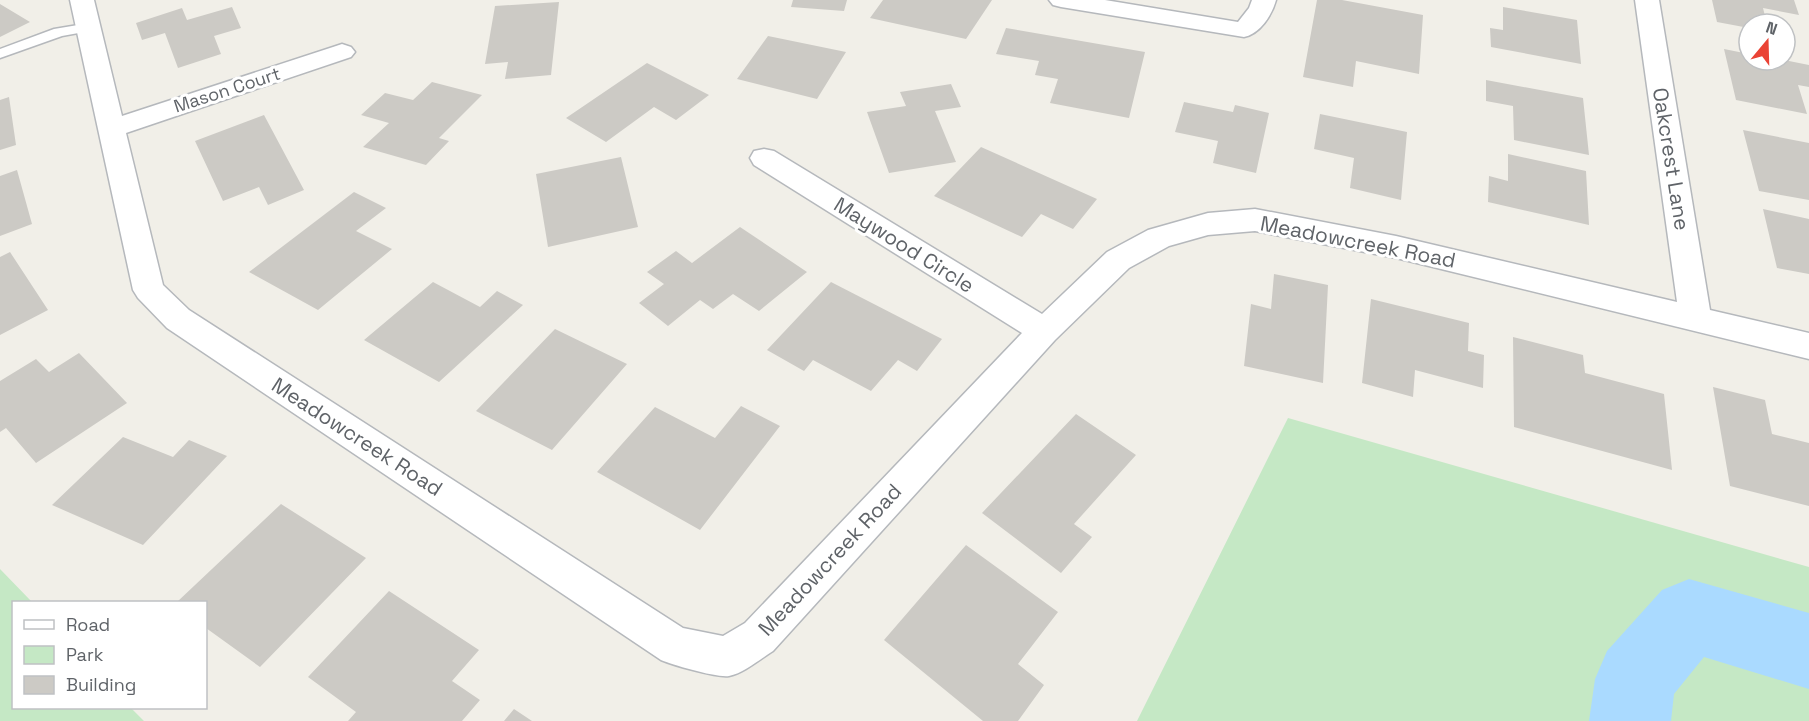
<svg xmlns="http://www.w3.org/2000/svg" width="1809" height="721" font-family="'Space Grotesk',sans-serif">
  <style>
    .green { fill: #c5e8c5 }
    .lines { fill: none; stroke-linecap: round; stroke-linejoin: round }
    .river { fill: #aadaff; fill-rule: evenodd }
    .building { fill: #cccac5 }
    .service-casing { stroke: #b5b8bc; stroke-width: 3 }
    .minor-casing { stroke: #b5b8bc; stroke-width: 3 }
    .service { fill: #fff; fill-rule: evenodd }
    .minor { fill: #fff; fill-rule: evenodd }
    .labels { text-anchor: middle; stroke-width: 6; stroke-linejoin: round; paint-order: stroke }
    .far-street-label { font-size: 18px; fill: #5f6368; stroke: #fff }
    .street-label { font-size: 21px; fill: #5f6368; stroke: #fff }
  </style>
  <rect width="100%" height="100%" fill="#f1efe8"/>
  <path class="green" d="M1288,418l521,149v154h-672z
    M0,569l32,33h-18v106h117l13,13h-144z"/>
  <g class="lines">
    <path class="river" d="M1689,579l120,34v76l-105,-32 -30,37 -3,27h-82l6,-42 12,-28 55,-61z"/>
  </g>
  <path class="building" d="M793,0h54l-3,11 -53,-4z
    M883,0h109l-26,39 -96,-21z
    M1317,0h25l81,15 -4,59 -63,-13 -3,26 -50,-10z
    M1712,0h82l5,15 -36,-7 4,16h-18v4l-32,-6z
    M559,2l-8,73 -46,4 3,-17 -23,2 10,-58z
    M0,4l30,18 -30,15z
    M232,7l9,21 -27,8 7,18 -43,14 -13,-35 -23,7 -6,-17 46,-15 5,12z
    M1503,7l74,13 4,44 -90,-17 -1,-19 13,2z
    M1006,28l139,24 -16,66 -79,-15 8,-24 -23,-4 4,-14 -43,-7z
    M768,36l78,16 -29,47 -80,-20z
    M1724,49l25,5v6h35l25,5v22l-11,-2 9,29 -71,-14z
    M647,63l62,32 -33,25 -22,-13 -48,35 -40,-24z
    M1486,80l97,18 6,57 -75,-15 -1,-34 -27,-5z
    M432,82l50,13 -43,43 10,3 -23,24 -63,-18 26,-24 -28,-8 24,-22 28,7z
    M951,84l10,23 -26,4 21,51 -67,11 -22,-61 39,-6 -6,-14z
    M9,97l7,48 -16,5v-50z
    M1184,102l49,10 2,-7 34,8 -13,60 -43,-10 5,-22 -43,-9z
    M1320,114l87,18 -6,68 -51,-12 4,-30 -40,-9z
    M264,115l40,75 -36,15 -9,-18 -36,14 -28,-60z
    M1743,130l66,13v57l-50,-9z
    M981,147l116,52 -24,30 -32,-15 -19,23 -88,-41z
    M1508,154l78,17 3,54 -101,-23 1,-26 19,5z
    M621,157l17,70 -90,20 -12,-73z
    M17,170l15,54 -32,12v-60z
    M354,192l32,16 -30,23 36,18 -74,61 -69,-38z
    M1763,209l46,10v55l-32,-6z
    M740,227l67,45 -48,39 -26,-17 -20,15 -13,-9 -32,26 -29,-23 25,-19 -17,-12 29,-21 16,12z
    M10,252l38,58 -48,25v-78z
    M1274,274l54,11 -5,98 -79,-17 7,-62 20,5z
    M433,282l47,25 17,-16 26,14 -84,77 -75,-42z
    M831,282l111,57 -25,32 -19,-11 -27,31 -58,-31 -9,11 -37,-21z
    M1371,299l98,24 -1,28 16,4 -1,33 -68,-18 -2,27 -51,-14z
    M555,329l72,35 -75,86 -76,-39z
    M1513,337l70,18 2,18 79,21 8,76 -158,-43z
    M79,353l48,50 -91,60 -30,-35 -6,4v-51l36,-22 13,13z
    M1713,387l52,13 7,34 37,9v63l-79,-20z
    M741,406l39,20 -80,104 -103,-58 58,-65 60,31z
    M1076,414l60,41 -62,69 18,13 -31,36 -79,-60z
    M123,437l50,20 16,-17 38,16 -84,89 -91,-40z
    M281,504l85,54 -106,109 -54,-39v-26h-29z
    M966,545l92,67 -40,52 26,21 -26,36h-35l-99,-81z
    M389,591l90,59 -27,31 28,19 -18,21h-114l8,-9 -48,-35z
    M514,709l18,12h-28z"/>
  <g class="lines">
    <g class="service-casing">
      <path id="service" d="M90,23l5,1 2,3 -2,3 -33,6 -62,22v-9l54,-20z"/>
    </g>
    <g class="minor-casing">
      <path id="minor" d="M70,0h24l28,116 211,-69 9,-3 9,3 4,5 -4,5 -225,76 37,152 26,25 494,318 40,8 22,-13 277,-290 -268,-168 -4,-7 4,-7 10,-2 10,2 268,163 65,-62 41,-22 60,-17 47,-4 141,27 281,66 -42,-302h24l51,310 99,23v26l-413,-101 -141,-27 -47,4 -39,11 -40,22 -74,72 -282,311c-13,8 -29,22 -44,25 -12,2 -56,-11 -68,-16l-494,-332 -29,-30 -5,-8z
        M1049,0h56l133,22 11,-14 3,-8h24c-4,15 -16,34 -32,37l-183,-30 -8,-2z"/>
    </g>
    <use href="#service" class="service"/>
    <use href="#minor" class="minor"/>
  </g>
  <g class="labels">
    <g class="far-street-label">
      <text transform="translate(227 90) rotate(-18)" y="6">Mason Court</text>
    </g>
    <g class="street-label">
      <text transform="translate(1671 159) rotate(81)" y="7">Oakcrest Lane</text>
      <text transform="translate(1358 242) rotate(11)" y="7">Meadowcreek Road</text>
      <text transform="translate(904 245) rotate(32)" y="7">Maywood Circle</text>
      <text transform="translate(357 437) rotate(33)" y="7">Meadowcreek Road</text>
      <text transform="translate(830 560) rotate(-47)" y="7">Meadowcreek Road</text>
    </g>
  </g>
  <rect x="12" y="601" width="195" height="108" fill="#ffffff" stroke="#bfc1c3" stroke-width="1.5"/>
  <rect x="24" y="620" width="30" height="9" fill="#ffffff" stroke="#bfc1c3" stroke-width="1.5"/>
  <text x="66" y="631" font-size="18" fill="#5f6368">Road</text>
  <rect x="24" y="646" width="30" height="18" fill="#c5e8c5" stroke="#bfc1c3" stroke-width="1.5"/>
  <text x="66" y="661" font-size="18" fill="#5f6368">Park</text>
  <rect x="24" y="676" width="30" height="18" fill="#cccac5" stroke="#bfc1c3" stroke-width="1.5"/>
  <text x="66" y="691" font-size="18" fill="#5f6368">Building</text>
  <g transform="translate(1767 42) rotate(19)"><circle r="28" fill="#ffffff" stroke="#bfc1c3" stroke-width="1.5"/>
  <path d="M0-4.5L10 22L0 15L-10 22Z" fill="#ea4335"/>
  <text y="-9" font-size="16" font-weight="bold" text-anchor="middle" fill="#5f6368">N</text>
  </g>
</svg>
